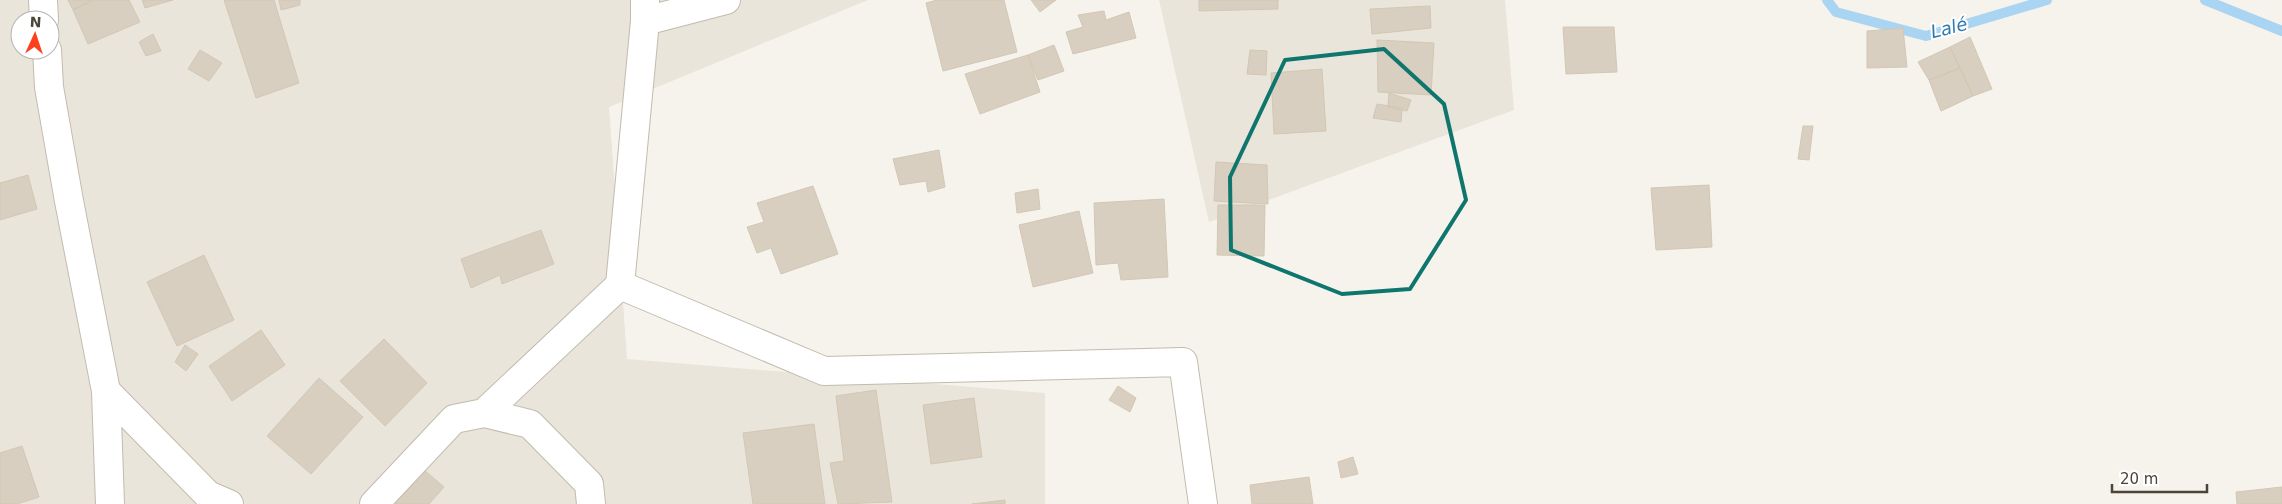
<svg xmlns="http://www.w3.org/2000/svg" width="2282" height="504" font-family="'DejaVu Sans',sans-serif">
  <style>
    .residential { fill: #eae5da; fill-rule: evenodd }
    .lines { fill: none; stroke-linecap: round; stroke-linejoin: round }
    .stream { stroke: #a9d4f2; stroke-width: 10 }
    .building { fill: #d8cfc1; stroke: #d3c7b4 }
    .street-casing { stroke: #c2bbae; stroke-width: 30 }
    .street { stroke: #fff; stroke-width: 28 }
    .marked { fill: none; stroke: #0f766e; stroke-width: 4; stroke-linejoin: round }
    .labels { text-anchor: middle; stroke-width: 4; stroke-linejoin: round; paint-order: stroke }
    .water-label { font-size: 18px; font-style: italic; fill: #2e7ab2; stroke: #fff }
  </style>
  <rect width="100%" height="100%" fill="#f6f3ec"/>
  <path class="residential" d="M0,0h868l-259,107 18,252 418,34v111h-1045zM20,20h30v30h-30z
    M1159,0h346l9,110 -305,112z"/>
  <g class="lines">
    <path class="stream" d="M1827,0l9,12 90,24 121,-36
      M2205,0l77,31"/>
  </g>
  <path class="building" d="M68,0h25l-20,10z
    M93,0h36l11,22 -52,22 -15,-34z
    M142,0h31l-28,8z
    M224,0h50l25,83 -43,15z
    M279,0h21v5l-19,5z
    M937,0h67l13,52 -74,19 -17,-68z
    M1031,0h25l-16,12z
    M1199,0h79v9l-79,2z
    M1430,6l1,22 -59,6 -2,-25z
    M1104,11l2,9 23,-8 7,26 -63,16 -7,-22 17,-5 -5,-12z
    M1563,27h51l3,45 -51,2z
    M1903,28l4,39 -40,1v-37z
    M153,34l8,17 -15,5 -7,-14z
    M1970,37l22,52 -19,7 -23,-49z
    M1377,40l57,3 -3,52 -53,-3z
    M1054,45l10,26 -26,9 -10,-25z
    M1950,47l10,21 -31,12 -11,-18z
    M200,50l22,13 -13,18 -21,-12z
    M1250,50l17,1 -1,24 -19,-1z
    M1028,55l12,37 -60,22 -15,-40z
    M1960,68l13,28 -32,15 -12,-31z
    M1322,69l4,62 -52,3 -3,-61z
    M1389,93l22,7 -4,11 -19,-4z
    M1377,104l25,4 -1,14 -28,-4z
    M1803,126h10l-4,34 -11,-1z
    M939,150l6,37 -17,5 -2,-11 -26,4 -7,-26z
    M1216,162l51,3 1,39 -54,-3z
    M28,175l9,34 -37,11v-37z
    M1709,185l3,62 -56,3 -5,-62z
    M813,186l25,68 -57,20 -10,-26 -14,5 -10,-26 17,-5 -7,-19z
    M1038,189l2,20 -23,4 -2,-20z
    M1164,199l4,78 -47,3 -3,-17 -22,2 -2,-62z
    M1218,205h47l-1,51 -47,-1z
    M1079,211l14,62 -60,14 -14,-62z
    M541,230l13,34 -52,20 -2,-9 -29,13 -10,-29z
    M204,255l30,65 -57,26 -30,-64z
    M261,330l24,35 -53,36 -23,-35z
    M384,339l43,44 -42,43 -45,-45z
    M185,345l13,9 -12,17 -11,-9z
    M319,378l44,39 -52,57 -44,-38z
    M1118,386l18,12 -6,14 -21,-12z
    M876,390l16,112 -54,2 -8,-41 14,-2 -8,-65z
    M974,398l8,59 -51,7 -8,-59z
    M814,424l11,80h-72l-10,-71z
    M22,446l17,51 -22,7h-17v-51z
    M1353,457l5,17 -17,4 -3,-16z
    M417,464l27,23 -15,17h-41z
    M1309,477l4,27h-61l-2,-19z
    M2282,487v17h-45l-1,-12z
    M1005,500v4h-33z"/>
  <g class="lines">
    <g class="street-casing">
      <path id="street" d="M43,0l1,20
        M645,21l81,-21
        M47,50l2,37 20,114 37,190 102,104 21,9
        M620,285l204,86 359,-9 20,142
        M106,391l4,113
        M484,413l136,-128 25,-264v-21
        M374,504l80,-85 30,-6 46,11 59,60 2,20"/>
    </g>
    <use href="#street" class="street"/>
  </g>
  <path class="marked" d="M1384,49l60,55 22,96 -56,89 -68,5 -111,-44 -1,-73 55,-117z"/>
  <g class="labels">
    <g class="water-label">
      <text transform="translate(1949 28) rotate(-14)" y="6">Lalé</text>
    </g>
  </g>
  <g transform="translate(35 35) rotate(3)"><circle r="24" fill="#ffffff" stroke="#b7b4b0"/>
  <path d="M0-4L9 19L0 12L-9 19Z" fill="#fc3f1d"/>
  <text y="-8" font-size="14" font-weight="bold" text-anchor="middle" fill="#4b4439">N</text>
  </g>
  <path d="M2112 484v8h95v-8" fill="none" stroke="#4b4439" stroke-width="2.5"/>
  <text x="2120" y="484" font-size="15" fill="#4b4439" stroke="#ffffff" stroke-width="4" paint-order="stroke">20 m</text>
</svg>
